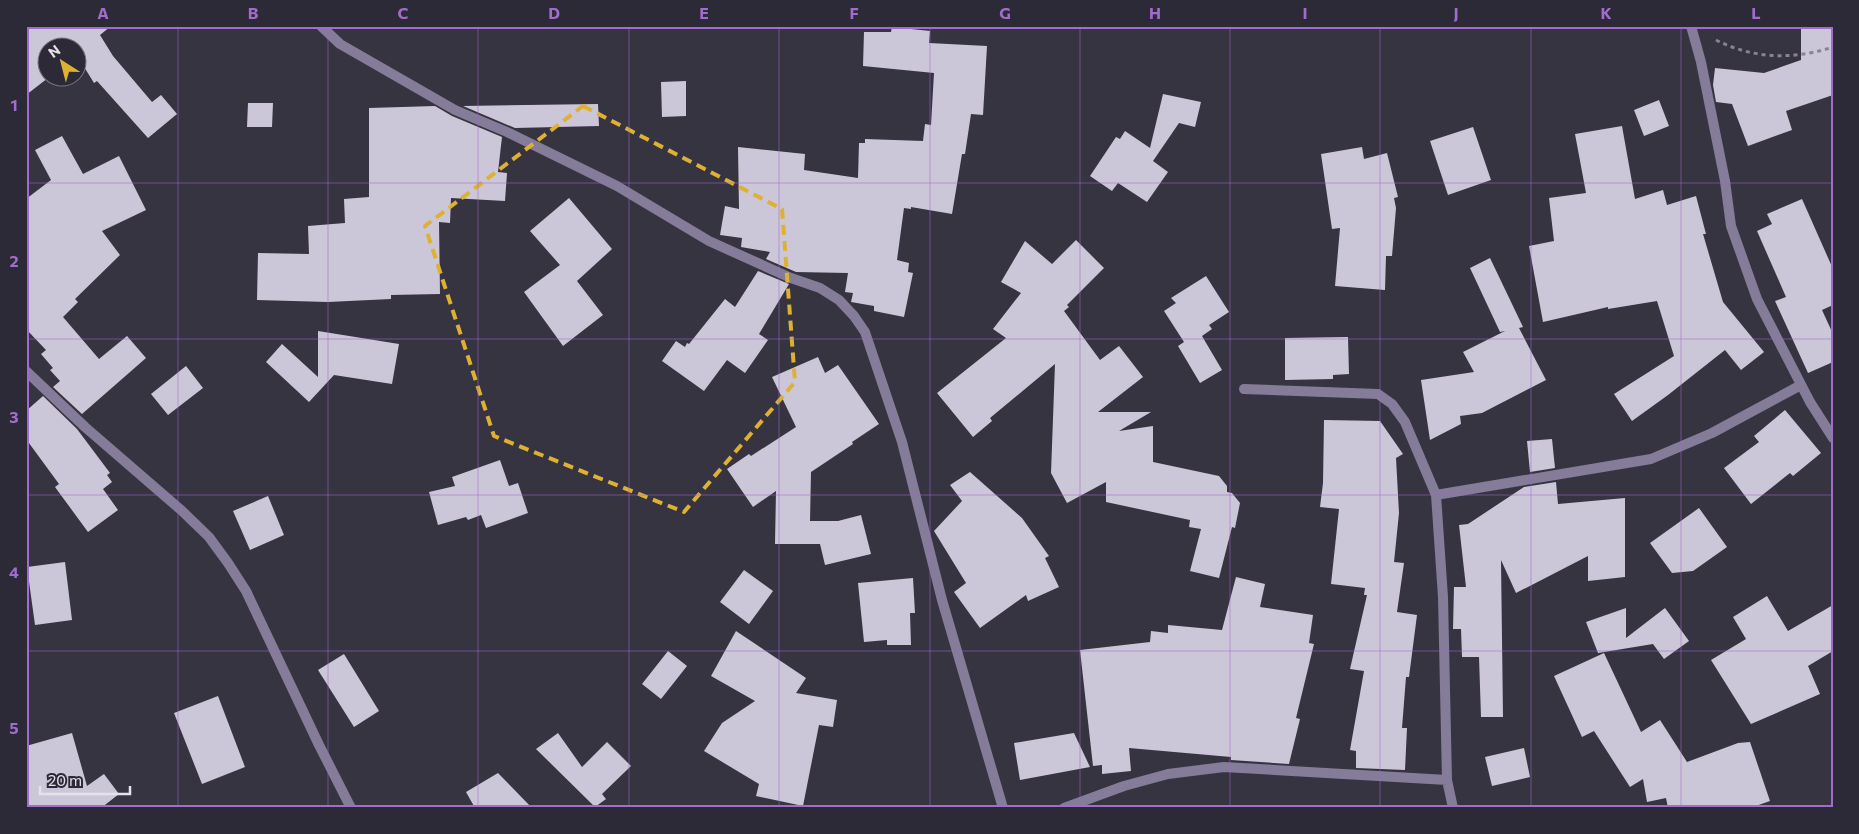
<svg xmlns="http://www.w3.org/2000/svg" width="1859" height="834" font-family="Commissioner,sans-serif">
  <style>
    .building { fill: #ccc7d8 }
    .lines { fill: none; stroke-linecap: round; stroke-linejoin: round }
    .path { stroke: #86848e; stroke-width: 3; stroke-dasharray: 4 4; stroke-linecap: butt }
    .street { stroke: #847c98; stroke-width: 10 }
    .marked { fill: none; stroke: #deb133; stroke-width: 4; stroke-dasharray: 10 6; stroke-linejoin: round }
    .grid { fill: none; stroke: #a06cce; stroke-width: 1; stroke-opacity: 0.55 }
    .neatline { fill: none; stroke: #a06cce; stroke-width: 2 }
    .grid-label { font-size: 16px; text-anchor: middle; font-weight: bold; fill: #a06cce }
  </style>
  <rect width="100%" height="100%" fill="#373441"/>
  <path class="building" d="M26,26h85l-11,9 13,21 39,46 9,-7 16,19 -29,24 -51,-57 -3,2 -16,-26v-9h-30v30l-22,17z
    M1801,26h32v69l-47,16 6,19 -44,16 -16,-42 -16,-2 -3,-17 2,-17 49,5 37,-13z
    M892,27l38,4 -1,12 58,3 -4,69 -12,-1 -6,40h-3l-10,60 -41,-7v2l-7,-1 -7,52 12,3 -1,9 5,1 -9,44 -30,-6v-5l-23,-4 2,-9 -8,-1 3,-19 -52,-1 -30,-13 4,-7 -29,-5 1,-9 -22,-3 5,-29 14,3 -1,-62 67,7 -1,16 54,8 1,-35h6v-4l58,2 2,-17 6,1 3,-52 -71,-7 1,-34h27z
    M686,81v35l-24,1 -1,-35z
    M1163,94l38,8 -6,25 -16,-4 -26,38 15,11 -21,30 -29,-19 -6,8 -22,-15 26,-39 4,2 5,-8 25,17z
    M1659,100l10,26 -25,10 -10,-26z
    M248,103h25l-1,24h-25z
    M598,104l1,22 -84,2 -52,-22z
    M435,106l17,10 50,21 -4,35 9,1 -2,28 -54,-3 -1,25 -11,-1 1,72 -49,1v4l-63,3 -71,-2 1,-47 51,1 -1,-28 37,-3 -1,-24 25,-2v-89z
    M1622,126l13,73 28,-9 4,15 29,-9 10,38h-3l20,68 41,50 -23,18 -16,-20 -57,45 -36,26 -18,-27 60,-38 -17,-55 -49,8v-2l-65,15 -14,-76 25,-5 -5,-43 37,-5 -11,-59z
    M1473,127l18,53 -43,15 -18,-54z
    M62,136l21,38 36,-18 27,54 -44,21 18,24 -45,44 3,3 -15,15 36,42 28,-23 19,22 -64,56 -29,-27 7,-6 -10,-11 3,-2 -12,-14 5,-4 -20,-21v-130l25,-19 -16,-30z
    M1362,147l2,12 23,-6 11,44 -4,1 2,10 -4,48h-6l-1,34 -50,-4 5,-58 -8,1 -11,-75z
    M569,198l43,51 -35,32 26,34 -40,31 -39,-54 36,-27 -30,-34z
    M1802,199l31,70v36l-11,5 11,24v28l-25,11 -33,-72 11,-4 -29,-66 15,-7 -5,-10z
    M1076,240l28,28 -37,37 2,2 -5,4 36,49 19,-14 24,31 -45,35h53l-32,19 34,-5v36l66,14 8,10v6l5,1 8,10 -5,25 -3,-1 -13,51 -29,-7 11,-42 -12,-2 1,-7 -84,-18v-20l-39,21 -16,-30 4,-109 -65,54 2,3 -19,16 -36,-44 69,-55 -13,-9 28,-36 -20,-11 24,-41 27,23z
    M1490,258l33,69 -4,1 27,52 -64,33 -22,3 1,8 -31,16 -9,-60 53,-8 -11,-20 42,-21 -5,1 -30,-64z
    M758,271l31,13 -30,50 9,6 -23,33 -18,-13 -23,31 -42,-30 14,-20 9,6 2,-4 2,1 36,-45 10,8z
    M1206,276l23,36 -20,13 3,4 -10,7 20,34 -22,13 -22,-37 6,-4 -20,-31 12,-8 -5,-5z
    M318,331l81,13 -7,40 -58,-9 -25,27 -43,-40 16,-18 36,33z
    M1348,337l1,37 -16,1v4l-48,1v-42z
    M818,357l7,16 13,-8 41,59 -27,18 1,2 -42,28 -1,49h28l23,-6 10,39 -46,11 -5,-21h-45l1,-53 -23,16 -26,-38 22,-15 2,2 45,-29 -24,-50z
    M186,366l17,22 -35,27 -17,-21z
    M43,396l34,33 33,44 -3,2 5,7 -9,7 15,21 -30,22 -33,-45 4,-3 -33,-45v-28z
    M1785,410l36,43 -28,23 -3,-3 -39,31 -27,-36 35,-26 -5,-6z
    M1324,420l56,1 23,33 -7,4 3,55 -5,49 10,1 -7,49 20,3 -8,62h-3l-4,51h5l-2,42 -49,-2v-17l-6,-1 14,-79 -14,-2 17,-74h-3l1,-7 -34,-4 8,-75 -19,-2 3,-24z
    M1552,439l3,29 -25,4 -3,-31z
    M500,460l9,26 9,-3 10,30 -42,15 -5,-13 -13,5 -2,-3 -28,8 -9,-33 26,-6 -3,-9z
    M970,472l52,46 27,38 -4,2 14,29 -31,14 -2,-6 -46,33 -26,-36 12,-9 -32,-52 28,-30 -12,-16z
    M1556,482l2,22 67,-6v79l-37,4v-25l-72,37 -15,-33 2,157h-22l-2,-60h-17l-1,-28h-8l1,-42h12l-7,-62 9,-1 56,-37z
    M268,496l16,39 -34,15 -17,-39z
    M1699,508l28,39 -34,24 -21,2 -22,-30z
    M65,562l7,58 -37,5 -8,-58z
    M744,570l29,21 -24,33 -29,-22z
    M1236,577l29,7 -5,23 53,8 -4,28 5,1 -18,74 4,1 -11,45 -58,-4v-3l-102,-9 2,23 -29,3v-9l-9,1 -13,-116 70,-8 1,-11 17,2v-8l54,5z
    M913,578l2,35h-5l1,32h-24v-5l-23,2 -6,-59z
    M1767,596l21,35 45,-26v46l-25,15 12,28 -69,30 -40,-64 35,-21 -13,-22z
    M1626,608v30l39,-30 24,33 -25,18 -11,-15 -55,9 -12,-31z
    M736,631l70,47 -10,15 41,7 -4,27 -14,-2 -16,81 -47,-10 3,-12 -55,-33 18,-28 33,-22 -44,-25z
    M668,651l19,15 -26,33 -19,-15z
    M1604,653l37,79 19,-12 27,42 51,-19 12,-1 20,59 -20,7h-82l-2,-10 -19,4 -4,-23 -13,8 -36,-56 -12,6 -28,-61z
    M344,654l35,57 -25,16 -36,-57z
    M218,696l27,71 -43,17 -28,-71z
    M72,733l15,53 17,-12 15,20 -18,14h-75v-62z
    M558,733l24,34 25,-25 24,24 -29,28 4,5 -11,8 -59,-58z
    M1074,733l16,34 -70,13 -6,-37z
    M1524,748l6,29 -38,9 -7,-29z
    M498,773l34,35h-57l-9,-16z"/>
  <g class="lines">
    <path class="path" d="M1716,40c37,19 77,20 117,7"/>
    <path class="street" d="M321,26l19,18 115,66 52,22 110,54 92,55 82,37 29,10 19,12 15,16 11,16 37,110 40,158 61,208
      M1691,26l10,36 24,119 6,45 26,73 53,103 23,36
      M26,371l59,56 96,83 28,27 19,26 18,28 73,154 32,63
      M1244,389l134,5 14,10 13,18 31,73 7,102 4,183 6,28
      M1436,495l215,-36 61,-26 89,-48
      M1064,808l60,-22 44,-12 56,-7 223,13"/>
  </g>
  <path class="marked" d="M583,106l199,103 13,173 -111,130 -190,-76 -69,-210z"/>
  <path class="grid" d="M178,26v782M328,26v782M478,26v782M629,26v782M779,26v782M930,26v782M1080,26v782M1230,26v782M1380,26v782M1531,26v782M1681,26v782M26,183h1807M26,339h1807M26,495h1807M26,651h1807"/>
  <rect width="1859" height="834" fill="none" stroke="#2d2a37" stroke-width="55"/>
  <g transform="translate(62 62) rotate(324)"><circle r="24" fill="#2d2a37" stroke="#76747f"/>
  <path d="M0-4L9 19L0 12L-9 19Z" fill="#deb133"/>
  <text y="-8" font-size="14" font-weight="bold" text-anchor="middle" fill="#e4e2ea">N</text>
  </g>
  <path d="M40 786v8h90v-8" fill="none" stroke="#e4e2ea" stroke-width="2.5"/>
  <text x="48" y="786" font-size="15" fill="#e4e2ea" stroke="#2d2a37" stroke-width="4" paint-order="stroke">20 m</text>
  <rect x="28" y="28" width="1804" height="778" class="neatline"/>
  <g class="grid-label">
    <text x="103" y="19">A</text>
    <text x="253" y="19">B</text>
    <text x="403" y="19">C</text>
    <text x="554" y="19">D</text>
    <text x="704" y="19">E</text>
    <text x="854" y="19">F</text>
    <text x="1005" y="19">G</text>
    <text x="1155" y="19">H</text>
    <text x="1305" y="19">I</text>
    <text x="1456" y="19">J</text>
    <text x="1606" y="19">K</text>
    <text x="1756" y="19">L</text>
    <text x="14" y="111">1</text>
    <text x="14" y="267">2</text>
    <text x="14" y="423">3</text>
    <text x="14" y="578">4</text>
    <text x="14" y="734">5</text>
  </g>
</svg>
